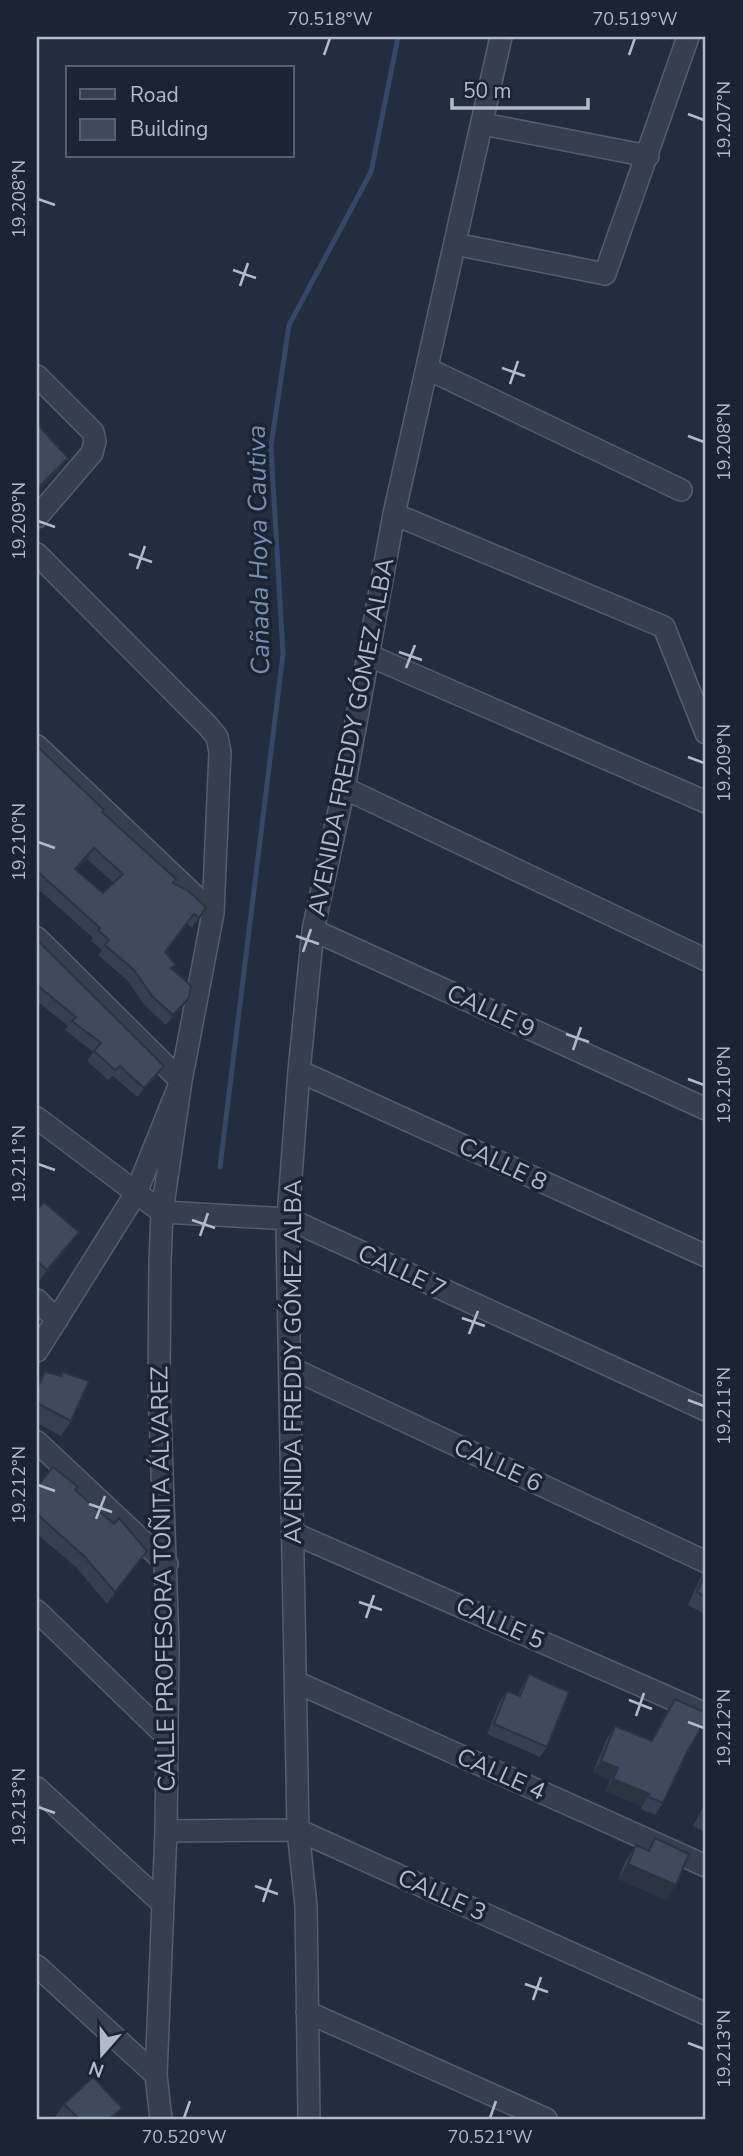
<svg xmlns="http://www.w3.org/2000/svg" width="743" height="2156" font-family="'Nunito Sans',sans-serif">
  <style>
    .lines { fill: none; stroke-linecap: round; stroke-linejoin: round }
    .stream { stroke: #344766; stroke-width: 5 }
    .street-casing { stroke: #545d6c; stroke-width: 24 }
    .street { stroke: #363f4e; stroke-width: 21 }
    .wall { fill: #354050; fill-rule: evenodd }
    .shaded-wall { fill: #2b3441 }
    .building { fill: #3e4b5d; stroke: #2b3441; stroke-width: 2; fill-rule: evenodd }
    .ticks { fill: none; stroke: #b2bac9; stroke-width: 2.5 }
    .labels { text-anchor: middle; stroke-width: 7; stroke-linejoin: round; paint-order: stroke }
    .street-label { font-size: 24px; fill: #b2bac9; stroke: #1b2433 }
    .water-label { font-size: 26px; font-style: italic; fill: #778eb2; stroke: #1b2433 }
    .neatline { fill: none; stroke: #b2bac9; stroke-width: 2.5 }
    .ticks-label { font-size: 18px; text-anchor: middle; fill: #b2bac9 }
  </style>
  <rect width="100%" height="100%" fill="#222d3e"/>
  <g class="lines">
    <path class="stream" d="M220,1167l63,-513 -12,-208 18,-121 82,-153 27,-135"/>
    <g class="street-casing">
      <path id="street" d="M483,124l165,32
        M455,244l150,30 83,-237
        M428,369l253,121
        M37,376l56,56 2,9 -3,12 -55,64
        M394,514l270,113 42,106
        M37,554l171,172 9,11 3,15 -7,161 -32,168 -45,112 -99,158
        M368,655l338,147
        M37,746l176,167
        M344,788l362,172
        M313,930l393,179
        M37,938l144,143 -19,131 -2,49 -1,123 9,262 -2,185 -10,244 5,44
        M299,1071l407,185
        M37,1118l125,94 127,7 417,191
        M37,1300l20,20
        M291,1368l415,194
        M37,1442l130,122
        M293,1533l413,181
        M37,1611l129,125
        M296,1682l410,184
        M37,1788l125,115
        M166,1831l132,-1 408,184
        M37,1966l119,109
        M307,2012l239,107
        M309,2119l-3,-213 -8,-76 -11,-600 12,-159 14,-141 31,-142 50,-274 107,-477"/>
    </g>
    <use href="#street" class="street"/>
  </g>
  <path class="wall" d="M37,746l136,137 33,24 -14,21 -5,-4 -21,28 7,17 9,39 -16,17 -21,-19 -18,-26 -29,-25 4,-5 -11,-9 2,-3 -56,-50zM87,859l27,24 -11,10 -27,-23z
    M37,940l120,136 -20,21 -24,-21 -5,4 -21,-19 6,-9 -28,-22 3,-4 -31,-25z
    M37,1210l32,36 -32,38z
    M45,1372l15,3 2,-3 9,49 -10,15 -24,-13v-39z
    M37,1487l38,3 72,61 -40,53 -30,-36 -40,-34z
    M706,1568v47l-18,-10 14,-31z
    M529,1674l18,73 -7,10 -53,-23 13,-33 7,-10 11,4 5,-11z
    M675,1699l13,51 -25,53 -8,12 -14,-6 1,-3 -37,-15 5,-11 -17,-8 14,-34 8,-12 36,15 16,-30z
    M706,1801v32l-13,-7z
    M655,1838l21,47 -10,15 -48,-21 8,-19 10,-15 11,5z
    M64,2104l58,4 -8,11h-59l-1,-1z"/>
  <path class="shaded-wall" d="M68,458l-10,14 -21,21v-4z
    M94,848l-7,11 -19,21 7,-11z
    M189,998l-7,10 -16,17 7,-10z
    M164,1066l-7,10 -20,21 7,-9z
    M79,1232l-10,14 -32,38 10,-14z
    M147,1551l-8,12 -32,41 8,-12z
    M601,1761l17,7 -8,12 -17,-8z
    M613,1779l37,15 -8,12 -37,-15z
    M628,1864l48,21 -10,15 -48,-21z
    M122,2108l-8,11h-5z"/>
  <path class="building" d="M37,424l31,34 -31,31z
    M37,746l67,64 -2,2 74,67 -3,4 14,7 19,17 -7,11 -5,-4 -29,38 11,13 -5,3 20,18 -2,12 -16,17 -21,-19 -18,-26 -29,-25 4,-5 -11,-10 2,-2 -63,-57zM94,848l29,26 -20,19 -28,-24z
    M37,940l127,126 -20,22 -24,-22 -5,4 -21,-19 7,-8 -29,-22 4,-4 -39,-32z
    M44,1202l35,30 -32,38 -10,-9v-51z
    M45,1372l17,4v-4l27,9 -18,40 -34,-18v-14z
    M53,1467l25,20 -3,3 39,34 5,-6 28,33 -32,41 -30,-35 -48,-43v-27z
    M706,1571v26l-9,-5z
    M529,1674l40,18 -22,55 -53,-23 13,-33 13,5z
    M675,1699l31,14v7l-18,30 -25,53 -14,-6 1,-3 -37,-15 5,-11 -17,-7 14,-35 37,15z
    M655,1838l34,16 -13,31 -48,-21 8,-19 13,6z
    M93,2077l29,31 -13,11h-30l-15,-15z"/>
  <path class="ticks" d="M324,55l6,-17M629,55l6,-17M688,114l16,6M38,199l17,6M233,270l23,8M240,286l8,-23M502,368l23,8M510,384l8,-23M688,436l16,6M38,521l17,6M129,554l23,8M137,569l8,-23M399,652l23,8M406,668l9,-23M688,757l16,6M38,842l17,6M296,936l23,8M303,952l8,-23M566,1034l23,8M573,1050l8,-23M688,1079l16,6M38,1164l17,6M192,1220l23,8M200,1236l8,-23M462,1318l23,8M469,1334l9,-23M688,1400l16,6M38,1485l17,6M89,1504l23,8M96,1519l9,-23M359,1602l23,8M366,1618l8,-23M629,1700l23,9M636,1716l8,-23M688,1722l16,6M38,1807l17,6M255,1886l23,8M263,1902l8,-23M525,1984l23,8M533,2000l8,-23M688,2043l16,6M184,2118l6,-17M490,2118l6,-17"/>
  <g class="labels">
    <g class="street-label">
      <text transform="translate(351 737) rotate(-79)" y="8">AVENIDA FREDDY GÓMEZ ALBA</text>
      <text transform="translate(491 1011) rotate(25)" y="8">CALLE 9</text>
      <text transform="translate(503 1164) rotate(25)" y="8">CALLE 8</text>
      <text transform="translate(402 1271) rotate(25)" y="8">CALLE 7</text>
      <text transform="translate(293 1362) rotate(-90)" y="8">AVENIDA FREDDY GÓMEZ ALBA</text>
      <text transform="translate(498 1465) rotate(25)" y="8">CALLE 6</text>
      <text transform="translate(163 1579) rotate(-91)" y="8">CALLE PROFESORA TOÑITA ÁLVAREZ</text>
      <text transform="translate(500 1623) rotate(24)" y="8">CALLE 5</text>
      <text transform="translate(501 1774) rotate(24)" y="8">CALLE 4</text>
      <text transform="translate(442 1895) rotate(24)" y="8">CALLE 3</text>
    </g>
    <g class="water-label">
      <text transform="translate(258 550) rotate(-91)" y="9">Cañada Hoya Cautiva</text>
    </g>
  </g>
  <rect width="743" height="2156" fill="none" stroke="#1b2433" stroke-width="77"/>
  <rect x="66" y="66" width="228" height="91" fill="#1b2433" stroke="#57606f" stroke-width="2"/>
  <rect x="80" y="89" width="35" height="10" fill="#363f4e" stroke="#57606f" stroke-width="2"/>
  <text x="130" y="102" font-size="21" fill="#b2bac9">Road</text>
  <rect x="80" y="119" width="35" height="21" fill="#3e4b5d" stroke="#57606f" stroke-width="2"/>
  <text x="130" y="136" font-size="21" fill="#b2bac9">Building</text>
  <g transform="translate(102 2054) rotate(200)" stroke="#1b2433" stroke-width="5" paint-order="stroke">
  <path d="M0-5L12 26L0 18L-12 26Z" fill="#b2bac9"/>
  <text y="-10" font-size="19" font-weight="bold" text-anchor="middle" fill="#b2bac9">N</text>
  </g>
  <path d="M452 98v10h136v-10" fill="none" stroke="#b2bac9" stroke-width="3.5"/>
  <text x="463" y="98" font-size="21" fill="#b2bac9" stroke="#1b2433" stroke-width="5" paint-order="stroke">50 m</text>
  <rect x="38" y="38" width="666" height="2080" class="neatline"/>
  <g class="ticks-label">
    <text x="330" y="25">70.518°W</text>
    <text x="635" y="25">70.519°W</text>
    <text transform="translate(724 120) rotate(-90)" y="6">19.207°N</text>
    <text transform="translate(19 199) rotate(-90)" y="6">19.208°N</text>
    <text transform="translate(724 442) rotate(-90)" y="6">19.208°N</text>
    <text transform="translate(19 521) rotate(-90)" y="6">19.209°N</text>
    <text transform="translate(724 763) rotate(-90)" y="6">19.209°N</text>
    <text transform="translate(19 842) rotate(-90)" y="6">19.210°N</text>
    <text transform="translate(724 1085) rotate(-90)" y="6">19.210°N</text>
    <text transform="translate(19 1164) rotate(-90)" y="6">19.211°N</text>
    <text transform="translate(724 1406) rotate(-90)" y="6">19.211°N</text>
    <text transform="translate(19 1485) rotate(-90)" y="6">19.212°N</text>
    <text transform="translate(724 1728) rotate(-90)" y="6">19.212°N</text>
    <text transform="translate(19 1807) rotate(-90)" y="6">19.213°N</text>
    <text transform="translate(724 2049) rotate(-90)" y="6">19.213°N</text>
    <text x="184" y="2143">70.520°W</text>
    <text x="490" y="2143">70.521°W</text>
  </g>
</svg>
